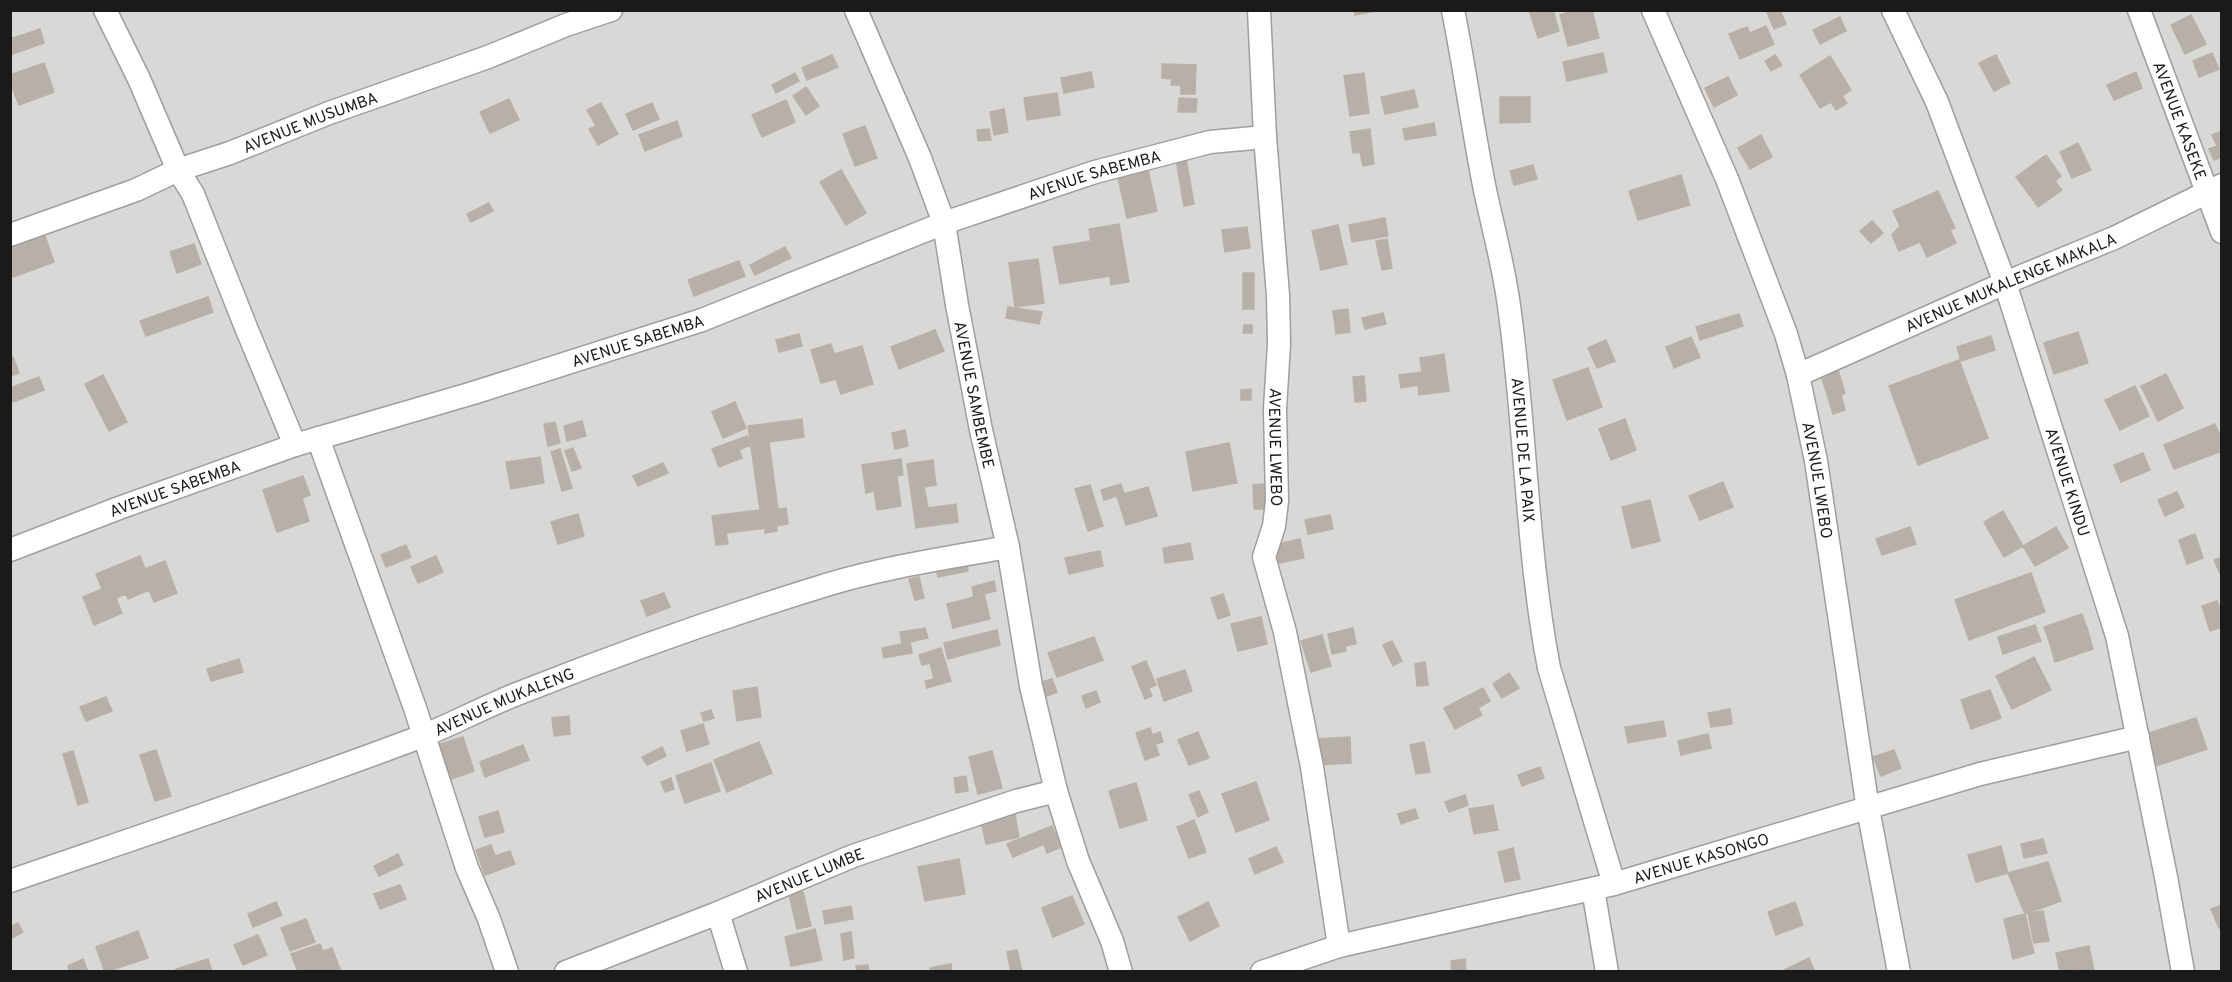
<svg xmlns="http://www.w3.org/2000/svg" width="2232" height="982" font-family="Overpass,sans-serif">
  <style>
    .residential { fill: #d8d8d7 }
    .building { fill: #b7b0aa; stroke: #bbb0a5; stroke-width: 1.5 }
    .lines { fill: none; stroke-linecap: round; stroke-linejoin: round }
    .minor-casing { stroke: #9e9e9e; stroke-width: 25 }
    .minor { stroke: #fff; stroke-width: 22 }
    .labels { text-anchor: middle; stroke-width: 5; stroke-linejoin: round; paint-order: stroke }
    .street-label { font-size: 16px; fill: #1a1a1a; stroke: #fff }
  </style>
  <rect width="100%" height="100%" fill="#ebe8e1"/>
  <path class="residential" d="M11,11h2210v960h-2210z"/>
  <path class="building" d="M1354,10h22v1l-21,4z
    M1529,10h24l6,21 -21,7z
    M1575,10h17l7,28 -31,8 -8,-31z
    M1766,10h14l6,14 -12,5z
    M2191,15l15,29 -21,10 -14,-29z
    M1840,17l6,14 -26,13 -7,-14z
    M1766,26l8,18 -34,15 -11,-25 18,-7 3,6z
    M40,29l4,14 -34,12v-16z
    M1603,53l4,19 -40,9 -4,-19z
    M2212,53l7,16 -20,8 -6,-16z
    M832,55l6,12 -31,13 -5,-12z
    M1775,55l7,10 -11,6 -6,-10z
    M1996,55l14,28 -16,8 -15,-28z
    M1830,56l21,34 -9,6 5,7 -11,7 -5,-8 -11,6 -20,-33z
    M44,63l10,29 -35,13 -9,-23v-7z
    M1162,64l34,1 -1,29h-14v-9h-10l1,-6 -10,-1z
    M1091,72l3,15 -30,6 -3,-15z
    M2136,72l6,16 -28,12 -7,-15z
    M795,73l4,8 -23,12 -4,-8z
    M1364,73l5,40 -19,3 -6,-40z
    M1728,77l9,18 -23,12 -9,-19z
    M806,87l13,19 -13,9 -13,-19z
    M1414,90l4,17 -33,7 -4,-17z
    M1057,93l3,22 -33,5 -3,-22z
    M1500,97h30v25l-30,1z
    M1179,98l18,1 -1,13h-18z
    M509,99l10,21 -29,13 -10,-21z
    M786,100l9,22 -33,15 -10,-22z
    M601,103l17,31 -20,11 -9,-16 7,-3 -9,-16z
    M652,103l7,16 -26,11 -7,-16z
    M1004,109l4,23 -14,3 -4,-23z
    M677,121l5,15 -37,15 -6,-16z
    M1434,123l2,12 -31,5 -2,-11z
    M865,126l12,32 -22,8 -12,-32z
    M989,129l2,11 -13,1 -1,-11z
    M1370,129l4,35 -11,2 -3,-14 -7,1 -3,-21z
    M2222,131v26l-8,3 -5,-11 8,-3 -5,-11z
    M1761,135l11,22 -22,12 -12,-21z
    M2078,143l13,27 -19,8 -12,-26z
    M2046,155l15,21 -6,5 7,9 -24,17 -22,-30z
    M1186,159l8,45 -10,2 -8,-46z
    M1146,161l11,50 -30,7 -11,-50z
    M1533,165l4,14 -23,6 -4,-14z
    M841,170l25,43 -20,12 -26,-43z
    M1681,175l9,30 -52,15 -9,-29z
    M1938,191l17,37 -5,2 6,13 -29,14 -7,-15 -21,9 -7,-16 8,-9 -7,-15z
    M489,203l4,8 -22,11 -4,-8z
    M1385,218l3,18 -36,6 -3,-17z
    M1872,221l11,12 -12,10 -11,-12z
    M1119,224l10,58 -18,3 -1,-9 -50,8 -7,-37 38,-6 -2,-12z
    M1338,225l9,39 -26,6 -9,-39z
    M1247,227l3,21 -25,4 -3,-22z
    M45,236l9,26 -41,15 -3,-8v-21z
    M1387,239l5,29 -10,2 -6,-29z
    M194,244l7,20 -24,9 -7,-21z
    M785,247l6,11 -36,17 -5,-10z
    M1038,259l6,44 -29,4 -6,-44z
    M739,261l6,15 -51,20 -6,-16z
    M1243,273h11v36h-11z
    M208,297l5,15 -67,24 -6,-15z
    M1008,307l34,5 -3,12 -33,-6z
    M1348,309l2,23 -14,2 -3,-23z
    M1383,313l3,11 -21,5 -3,-11z
    M1739,314l4,12 -43,14 -4,-13z
    M1244,325h8v8h-9z
    M935,330l9,21 -45,18 -8,-22z
    M2078,332l10,31 -34,11 -10,-31z
    M799,334l3,12 -23,6 -3,-12z
    M1991,336l4,14 -34,11 -4,-14z
    M1691,337l9,20 -26,11 -8,-21z
    M1606,340l9,21 -18,7 -9,-20z
    M831,344l3,10 28,-8 11,38 -32,10 -5,-15 -15,4 -10,-33z
    M1444,354l5,37 -30,4 -1,-10 -17,3 -2,-13 23,-3 -2,-14z
    M13,357l6,16 -9,3v-18z
    M1959,360l29,78 -70,27 -29,-79z
    M1588,368l14,39 -35,13 -14,-40z
    M1838,370l7,23 -4,2 4,15 -12,4 -12,-39z
    M2166,374l17,34 -25,13 -17,-35z
    M103,375l24,47 -18,9 -24,-47z
    M1364,376l2,25 -11,1 -2,-25z
    M39,377l5,13 -31,12 -3,-14z
    M2135,386l14,30 -29,14 -15,-30z
    M1251,389v11h-10v-10z
    M735,402l11,26 -23,10 -11,-26z
    M802,419l2,18 -35,5 9,67 8,-1 2,16 -12,2 1,5 -12,2v-5l-39,5 2,11 -12,1 -4,-29 48,-6 -12,-84z
    M1625,419l11,31 -25,10 -12,-31z
    M582,421l4,15 -19,5 -3,-15z
    M555,422l5,21 -12,3 -4,-22z
    M2215,424l7,16v11l-48,18 -10,-24z
    M905,430l3,16 -13,3 -3,-16z
    M747,436l4,9 -12,5 3,8 -23,9 -7,-18z
    M1229,443l8,40 -44,8 -7,-39z
    M573,448l8,20 -9,3 -7,-20z
    M560,449l12,39 -10,3 -11,-39z
    M2143,453l7,17 -29,12 -7,-17z
    M540,457l4,26 -33,6 -5,-27z
    M901,459l2,16 -6,1 4,30 -24,4 -3,-19 -8,2 -4,-28z
    M933,460l3,25 -12,2 4,21 28,-4 2,18 -42,6 -9,-64z
    M663,463l5,10 -30,13 -5,-10z
    M303,476l7,19 -8,3 7,23 -32,11 -14,-42z
    M1723,482l10,25 -33,13 -11,-24z
    M1121,484l3,10 24,-7 9,29 -31,9 -9,-29 -13,4 -3,-10z
    M1265,484l1,25h-12l-1,-24z
    M1090,485l13,41 -15,5 -13,-42z
    M2177,492l7,15 -19,9 -7,-16z
    M1650,500l10,41 -28,7 -10,-41z
    M2003,511l20,35 -19,11 -20,-35z
    M578,514l6,22 -26,8 -7,-22z
    M1330,515l3,14 -25,5 -3,-14z
    M1910,527l6,17 -34,11 -6,-16z
    M2056,527l12,21 -33,18 -12,-20z
    M2195,534l8,24 -16,6 -8,-24z
    M1300,539l4,19 -25,5 -4,-18z
    M1190,543l3,16 -28,4 -2,-15z
    M406,545l5,12 -25,10 -5,-12z
    M1100,551l3,15 -34,8 -4,-16z
    M140,556l5,13 20,-8 12,32 -23,9 -5,-12 -21,9 -2,-5 -10,4 6,15 -28,12 -11,-28 19,-8 -6,-15z
    M436,556l7,16 -25,11 -7,-16z
    M2222,557v21l-8,-18z
    M966,558l2,13 -30,6 -3,-12z
    M2031,573l14,39 -76,28 -14,-40z
    M919,577l5,21 -9,2 -6,-21z
    M994,581l2,10 -12,3 6,25 -37,9 -6,-24 27,-7 -2,-10z
    M664,593l6,14 -23,9 -6,-15z
    M1223,594l7,21 -12,4 -7,-21z
    M2217,601l5,12v14l-12,4 -8,-25z
    M2082,614l6,17 -38,13 -6,-17z
    M1261,617l6,27 -29,7 -7,-27z
    M2035,625l6,16 -38,13 -5,-17z
    M925,628l3,10 -18,4 2,11 -28,5 -2,-10 20,-4 -2,-12z
    M1353,628l3,16 -11,2 1,5 -14,3 -4,-20z
    M997,630l3,15 -52,14 -4,-16z
    M2088,631l5,18 -38,13 -5,-18z
    M1322,635l9,31 -20,6 -10,-31z
    M1094,637l9,23 -46,17 -9,-24z
    M1392,641l10,20 -9,5 -10,-21z
    M941,648l10,33 -24,7 -2,-7 9,-2 -4,-16 -8,2 -3,-10z
    M2034,657l17,33 -39,19 -16,-33z
    M239,659l4,13 -32,9 -4,-12z
    M1146,661l10,24 -7,3 3,8 -7,3 -13,-32z
    M1425,662l3,23 -11,1 -2,-22z
    M1185,670l7,21 -28,10 -7,-22z
    M1509,673l10,15 -17,10 -9,-14z
    M1052,679l5,13 -10,4 -5,-14z
    M757,687l4,30 -24,4 -4,-30z
    M1483,688l7,13 -12,7 4,7 -27,14 -11,-21z
    M1990,690l11,28 -30,11 -10,-29z
    M1096,691l4,11 -14,6 -4,-12z
    M106,697l6,14 -26,10 -6,-14z
    M1730,709l2,15 -21,3 -3,-14z
    M711,710l3,8 -10,3 -3,-8z
    M569,716l1,18 -16,2 -2,-18z
    M2196,718l11,31 -51,17 -10,-32z
    M1663,721l3,15 -38,7 -3,-16z
    M703,724l6,20 -22,7 -6,-20z
    M1150,728l9,27 -14,5 -9,-27z
    M1160,732l3,10 -8,2 -3,-9z
    M1198,732l11,26 -20,7 -11,-25z
    M1708,734l3,14 -30,7 -3,-14z
    M463,737l11,34 -25,9 -12,-35z
    M1350,737l1,26 -35,2v-26z
    M759,742l13,31 -45,19 -13,-32z
    M1424,742l6,30 -14,2 -6,-29z
    M523,745l6,15 -44,17 -5,-15z
    M662,747l4,9 -19,9 -5,-8z
    M156,750l15,46 -16,5 -15,-46z
    M1894,750l7,18 -20,8 -8,-19z
    M73,751l15,51 -10,3 -15,-51z
    M992,751l10,37 -24,6 -9,-37z
    M711,763l9,28 -35,12 -9,-27z
    M1540,767l4,11 -22,8 -4,-11z
    M966,776l2,15 -12,2 -2,-15z
    M671,778l3,11 -9,3 -4,-10z
    M1256,782l13,38 -33,12 -14,-38z
    M1136,783l11,37 -27,8 -11,-37z
    M1199,791l9,21 -10,5 -9,-22z
    M1465,795l3,10 -19,7 -4,-10z
    M1493,805l5,25 -24,4 -5,-25z
    M1014,809l5,28 -33,7 -6,-28z
    M1415,809l3,9 -17,6 -3,-10z
    M498,811l6,21 -19,5 -6,-20z
    M1194,820l12,32 -17,6 -12,-31z
    M1052,826l9,21 -14,6 -3,-9 -31,13 -6,-13z
    M2043,839l4,14 -23,5 -3,-14z
    M491,845l4,11 15,-5 5,13 -30,11 -9,-25z
    M2001,846l7,27 -32,9 -8,-27z
    M1276,847l7,15 -28,12 -6,-15z
    M1513,848l7,31 -15,3 -7,-30z
    M398,854l5,11 -24,11 -5,-10z
    M959,859l6,35 -40,7 -7,-34z
    M2048,862l13,39 -36,13 -17,-41z
    M400,885l6,14 -26,10 -6,-15z
    M803,892l8,34 -14,3 -8,-35z
    M1072,896l12,28 -31,13 -11,-29z
    M276,902l6,13 -29,12 -5,-13z
    M1208,902l11,24 -29,15 -12,-24z
    M1795,902l8,23 -27,10 -8,-23z
    M2222,905v22l-3,1 -8,-19z
    M851,906l2,13 -28,5 -2,-13z
    M2043,911l6,30 -15,2 -6,-30z
    M2025,914l9,39 -21,6 -9,-40z
    M306,919l9,23 -25,9 -9,-23z
    M18,923l5,9 -11,6 -2,-11z
    M815,929l7,31 -31,6 -6,-29z
    M138,931l10,27 -43,14 -9,-25z
    M851,932l3,26 -10,2 -3,-26z
    M258,935l9,20 -24,10 -9,-20z
    M320,944l3,7 9,-3 8,21 -7,3h-35l-7,-18z
    M2089,946l5,24 -16,2 -1,-3 -17,3 -4,-19z
    M1017,950l5,21 -11,1 -4,-20z
    M1809,958l6,14h-35z
    M83,959l5,13h-18l-2,-6z
    M208,959l4,13h-36v-3z
    M1465,959l1,13h-14l-1,-11z
    M951,964l1,8h-21l-1,-4z
    M868,965l1,7h-12l-1,-6z"/>
  <g class="lines">
    <g class="minor-casing">
      <g id="minor">
        <path d="M105,10l34,69 39,91 15,24 54,136 48,115"/>
        <path id="s1" d="M856,10l64,148 24,65 13,82 24,125 27,117 23,139 25,105 22,70 34,80 9,31"/>
        <path id="s2" d="M1259,10l6,127 13,158 1,49 -4,65 2,92 -3,25 -10,31 21,75 27,135 27,179"/>
        <path id="s3" d="M1453,10c12,60 20,120 32,180 8,38 19,77 24,116 17,120 17,242 40,362l65,216"/>
        <path id="s4" d="M1653,10l74,169 59,155 12,41 18,86 52,348 31,163"/>
        <path id="s5" d="M1893,10l44,92 68,181 112,353 49,241 17,95"/>
        <path id="s6" d="M2139,10l83,222"/>
        <path id="s7" d="M10,235l126,-45 42,-20 52,-17 99,-40 159,-56 78,-32 45,-15"/>
        <path id="s8" d="M1798,375l207,-92 109,-45 108,-53"/>
        <path d="M318,438l97,270 52,160 22,51 18,53"/>
        <path id="s9" d="M10,550l109,-42 176,-63 178,-52 229,-73 242,-97 151,-51 115,-30 55,-5"/>
        <path id="s10" d="M10,881c137,-47 275,-93 410,-144 33,-13 64,-30 97,-43 101,-40 205,-77 309,-109 59,-18 121,-27 182,-38"/>
        <path d="M1593,889l14,83"/>
        <path d="M718,913l18,59"/>
        <path id="s11" d="M566,972l152,-59 135,-57 163,-55 40,-10"/>
        <path id="s12" d="M1262,972l77,-26 275,-62 366,-110 158,-37"/>
      </g>
    </g>
    <use href="#minor" class="minor"/>
  </g>
  <g class="labels">
    <g class="street-label">
      <text dy="6" stroke="none"><textPath href="#s6" startOffset="118">AVENUE KASEKE</textPath></text>
      <text dy="6" stroke="none"><textPath href="#s7" startOffset="321">AVENUE MUSUMBA</textPath></text>
      <text dy="6" stroke="none"><textPath href="#s9" startOffset="1148">AVENUE SABEMBA</textPath></text>
      <text dy="6" stroke="none"><textPath href="#s8" startOffset="232">AVENUE MUKALENGE MAKALA</textPath></text>
      <text dy="6" stroke="none"><textPath href="#s9" startOffset="662">AVENUE SABEMBA</textPath></text>
      <text dy="6" stroke="none"><textPath href="#s1" startOffset="405">AVENUE SAMBEMBE</textPath></text>
      <text dy="6" stroke="none"><textPath href="#s2" startOffset="438">AVENUE LWEBO</textPath></text>
      <text dy="6" stroke="none"><textPath href="#s3" startOffset="446">AVENUE DE LA PAIX</textPath></text>
      <text dy="6" stroke="none"><textPath href="#s4" startOffset="500">AVENUE LWEBO</textPath></text>
      <text dy="6" stroke="none"><textPath href="#s5" startOffset="504">AVENUE KINDU</textPath></text>
      <text dy="6" stroke="none"><textPath href="#s9" startOffset="176">AVENUE SABEMBA</textPath></text>
      <text dy="6" stroke="none"><textPath href="#s10" startOffset="526">AVENUE MUKALENG</textPath></text>
      <text dy="6" stroke="none"><textPath href="#s12" startOffset="454">AVENUE KASONGO</textPath></text>
      <text dy="6" stroke="none"><textPath href="#s11" startOffset="262">AVENUE LUMBE</textPath></text>
    </g>
  </g>
  <rect width="2232" height="982" fill="none" stroke="#1a1a1a" stroke-width="24"/>
</svg>
